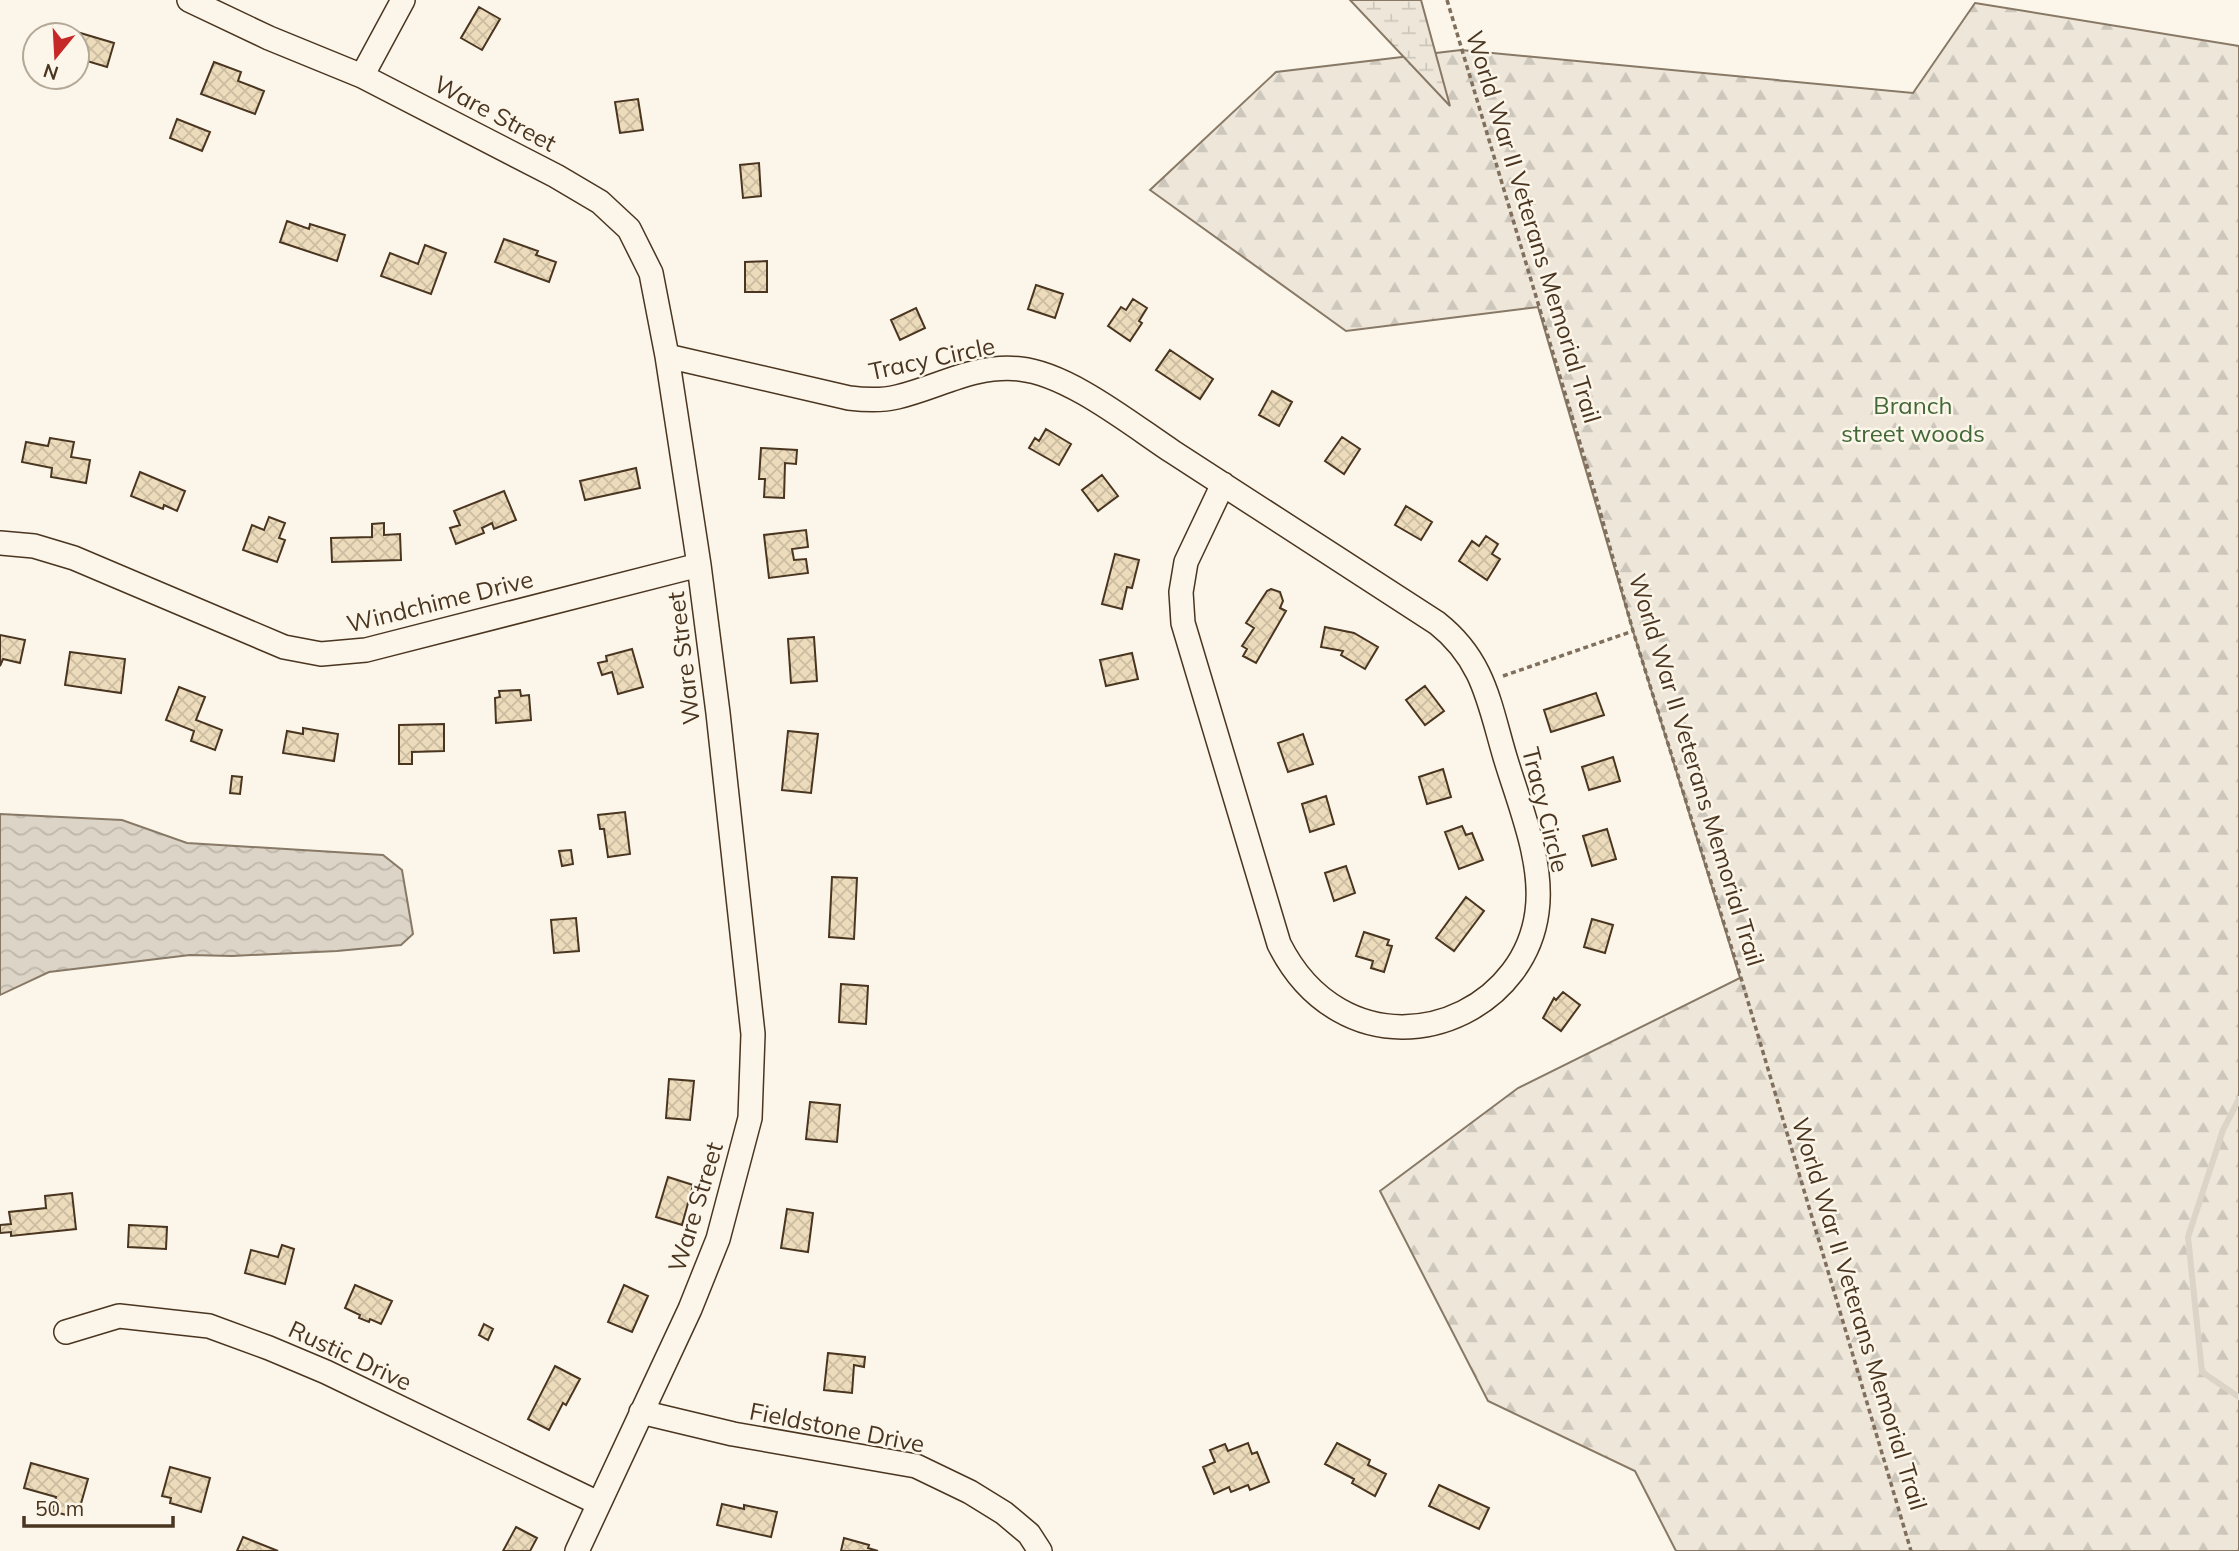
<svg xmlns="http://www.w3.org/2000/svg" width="2239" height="1551" font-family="Mulish,sans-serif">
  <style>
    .forest { fill: url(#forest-firs); stroke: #887966; stroke-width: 2 }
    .wetland { fill: url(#wetland-marsh); stroke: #887966; stroke-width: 2 }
    .water { fill: url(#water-waves); stroke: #887966; stroke-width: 2 }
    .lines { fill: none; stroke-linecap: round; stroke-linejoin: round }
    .stream { stroke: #dcd4c6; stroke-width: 6 }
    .building { fill: url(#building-cross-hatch); stroke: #4a3520; stroke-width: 2 }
    .minor-casing { stroke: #4a3520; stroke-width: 26 }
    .path { stroke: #7f6f5c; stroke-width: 3.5; stroke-dasharray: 5 3.5; stroke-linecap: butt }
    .minor { stroke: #fbf6e9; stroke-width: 23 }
    .labels { text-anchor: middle; stroke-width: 5; stroke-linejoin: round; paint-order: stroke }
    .street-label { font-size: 24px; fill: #4a3520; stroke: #fbf6e9 }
    .park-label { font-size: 24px; fill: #436837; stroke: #fbf6e9 }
  </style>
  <defs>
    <pattern id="forest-firs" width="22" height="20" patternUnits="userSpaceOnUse" patternTransform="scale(1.75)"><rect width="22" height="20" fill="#ede6d9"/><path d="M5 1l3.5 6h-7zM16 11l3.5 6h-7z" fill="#cdc6ba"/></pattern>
    <pattern id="wetland-marsh" width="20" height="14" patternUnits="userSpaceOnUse" patternTransform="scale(1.75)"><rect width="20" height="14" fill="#ede6d9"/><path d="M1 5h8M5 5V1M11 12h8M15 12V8" fill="none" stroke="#cdc6ba"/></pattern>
    <pattern id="water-waves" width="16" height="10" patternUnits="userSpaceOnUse" patternTransform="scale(1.75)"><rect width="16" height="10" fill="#dcd4c6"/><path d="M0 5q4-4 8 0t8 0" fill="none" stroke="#beb7aa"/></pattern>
    <pattern id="building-cross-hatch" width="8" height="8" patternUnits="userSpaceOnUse" patternTransform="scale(1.75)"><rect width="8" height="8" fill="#ecdcbc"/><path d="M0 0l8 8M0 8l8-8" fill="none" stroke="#ccbda1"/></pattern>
  </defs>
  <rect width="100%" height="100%" fill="#fbf6e9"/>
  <path class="forest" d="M1975,3l264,43v1505h-563l-41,-80 -147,-70 -108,-210 138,-103 222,-110 -107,-347 -95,-324 -192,24 -196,-141 126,-118 185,-22 452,43z"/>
  <path class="wetland" d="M1350,0h71l29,106z"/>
  <path class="water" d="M0,814l122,6 65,23 196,12 19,15 11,64 -12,11 -64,6 -105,5 -42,-1 -141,17 -49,23z"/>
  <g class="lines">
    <path class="stream" d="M2239,1099l-16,31 -35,107 14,135 37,25"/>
  </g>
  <path class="building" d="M479,7l21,12 -18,31 -21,-12z
    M77,32l37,11 -7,24 -30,-9z
    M214,62l27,10 -3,9 26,10 -9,23 -54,-20z
    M638,99l5,31 -23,3 -5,-31z
    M177,119l33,13 -8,19 -32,-13z
    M759,163l2,33 -18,2 -3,-33z
    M287,221l22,8 1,-5 35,11 -8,26 -57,-19z
    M504,239l34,12 -2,4 20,7 -7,20 -54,-20z
    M425,245l21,8 -15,41 -50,-18 9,-23 28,11z
    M767,261v31h-22v-30z
    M1036,285l27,9 -8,24 -27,-9z
    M1133,299l14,9 -8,13 3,2 -12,18 -22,-15 13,-19 5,3z
    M916,308l9,20 -25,12 -9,-20z
    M1170,350l43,29 -13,20 -44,-29z
    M1272,391l20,11 -13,24 -20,-11z
    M1046,429l25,15 -12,21 -30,-17 6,-10 4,3z
    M1342,437l18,12 -16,25 -19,-13z
    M50,438l24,4 -3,15 19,3 -4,23 -35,-6 1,-9 -30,-6 4,-20 22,4z
    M761,448l36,2 -1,14 -11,-1 -1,35 -20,-1 1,-18h-6z
    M636,468l4,20 -55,12 -5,-19z
    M140,472l45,19 -8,20 -13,-6 -1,4 -32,-13z
    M1102,475l16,21 -20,15 -16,-21z
    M504,491l12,29 -22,9 -2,-6 -10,5 2,5 -28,11 -6,-16 10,-3 -6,-14z
    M1406,506l26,16 -11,18 -26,-15z
    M269,517l16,6 -6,15 6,2 -8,22 -34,-12 9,-25 12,5z
    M384,523v12l16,-1 1,26 -69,2 -1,-24 41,-1v-13z
    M806,530l2,17 -16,2 2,11 12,-1 2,14 -39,5 -5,-43z
    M1486,536l12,8 -6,10 8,5 -13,21 -28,-19 13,-20 7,5z
    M1115,554l24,6 -7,28 -5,-1 -5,22 -20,-5z
    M1271,589l9,3 3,9 -3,7 6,3 -30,52 -13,-7 4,-7 -5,-3 12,-18 -8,-5 21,-32z
    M1325,627l29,6 24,14 -13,22 -24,-14 2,-4 -22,-4z
    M0,635l25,5 -5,23 -17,-4 -3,7z
    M814,637l3,44 -26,2 -3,-44z
    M632,649l11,38 -25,7 -6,-22 -10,3 -4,-12 9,-2 -1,-5z
    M70,652l55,7 -4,34 -56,-8z
    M1132,653l6,26 -32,7 -6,-26z
    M1425,686l19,25 -19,14 -19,-25z
    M179,687l26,10 -9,23 26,10 -7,20 -24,-9 3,-10 -28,-11z
    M520,690l1,6 8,-1 2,25 -35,3 -1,-25 5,-1 -1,-6z
    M1596,693l8,22 -53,17 -7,-22z
    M444,724v27l-32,1v12h-13v-39z
    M303,728l35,6 -4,27 -51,-8 4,-22 16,3z
    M788,731l30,3 -7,59 -29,-3z
    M1303,734l10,30 -25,8 -10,-29z
    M1613,757l7,24 -31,9 -7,-23z
    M1443,769l8,28 -24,7 -8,-27z
    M232,776l10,1 -2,17 -10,-1z
    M1326,796l8,28 -24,8 -8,-28z
    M625,812l5,42 -22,3 -4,-28h-4l-2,-14z
    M1462,826l4,9 6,-2 11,27 -24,9 -14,-37z
    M1607,829l9,30 -24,7 -9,-30z
    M571,850l2,14 -11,2 -3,-15z
    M1346,866l9,27 -21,8 -9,-28z
    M832,877l25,1 -3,61 -25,-2z
    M1466,897l18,14 -30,40 -18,-13z
    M576,918l3,33 -25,2 -3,-33z
    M1592,919l21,6 -8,28 -21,-6z
    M1364,932l25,8 -2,5 5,1 -8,26 -13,-4 2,-7 -17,-5z
    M841,984l27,2 -2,38 -27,-2z
    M1563,992l17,13 -19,26 -18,-13 11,-20 2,2z
    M669,1079l25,2 -4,39 -24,-2z
    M810,1102l30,3 -3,37 -31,-3z
    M668,1177l25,8 -11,40 -26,-8z
    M72,1193l4,36 -65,7v-4l-11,1v-8l11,-1 -2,-12 37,-4 -1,-12z
    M787,1209l26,4 -5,39 -27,-4z
    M129,1225l38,2 -1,22 -38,-2z
    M282,1245l12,4 -9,35 -40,-11 6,-23 27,7z
    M355,1285l37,16 -11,23 -11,-5 -1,3 -10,-4 1,-3 -15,-7z
    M624,1285l24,11 -16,36 -24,-10z
    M484,1324l9,5 -5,11 -9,-5z
    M828,1353l37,4 -1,10 -10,-2 -2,28 -28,-3z
    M555,1366l25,13 -14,26 -3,-2 -14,27 -21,-11z
    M1248,1443l4,11 5,-2 12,30 -19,8 -2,-5 -17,7 -2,-5 -15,7 -11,-27 12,-5 -5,-12 15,-6 3,7z
    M1337,1443l33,17 -2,5 18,9 -11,22 -23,-13 2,-4 -29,-15z
    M31,1463l57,16 -8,28 -11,-3 -3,11 -14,-4 4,-14 -32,-9z
    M170,1467l40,11 -9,34 -31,-9 1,-5 -9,-2z
    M1439,1485l50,23 -10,21 -50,-23z
    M722,1504l22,5v-4l33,7 -6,25 -54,-12z
    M516,1527l21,11 -7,13h-27z
    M243,1537l35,14h-41z
    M844,1538l25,7 -1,3 10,3h-37z"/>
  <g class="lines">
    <g class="minor-casing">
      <path id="minor" d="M189,0l80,38 93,38 194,100 44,26 29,27 22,44 16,83 32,209 19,148 35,321 -3,84 -32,121 -28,70 -113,242
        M362,76l41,-76
        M667,356l182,42c16,2 32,3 48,-1 42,-10 78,-33 123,-28 49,5 112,56 153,83 88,57 176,114 264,171 47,37 52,80 68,134 14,47 39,105 32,155 -12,91 -118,144 -198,98 -28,-16 -46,-38 -60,-66l-96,-321 -2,-31 5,-30 37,-78
        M0,543l34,3 40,12 210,89 37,7 45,-4 333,-85
        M66,1332l53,-16 90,10 60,22 57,24 272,131
        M641,1412l92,22 183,32 54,26 34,21 25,21 11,17"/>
    </g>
    <path class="path" d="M1447,0l148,493 38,138 108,347 170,573
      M1503,676l130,-45"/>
    <use href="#minor" class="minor"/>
  </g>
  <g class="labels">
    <g class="street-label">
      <text transform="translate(495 114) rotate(28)" y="8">Ware Street</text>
      <text transform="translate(1533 227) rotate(73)" y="8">World War II Veterans Memorial Trail</text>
      <text transform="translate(932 359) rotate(-12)" y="8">Tracy Circle</text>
      <text transform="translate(440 602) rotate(-14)" y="8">Windchime Drive</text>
      <text transform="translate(684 658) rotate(-97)" y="8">Ware Street</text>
      <text transform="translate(1696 770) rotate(73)" y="8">World War II Veterans Memorial Trail</text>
      <text transform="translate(1545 810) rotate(76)" y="8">Tracy Circle</text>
      <text transform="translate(696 1207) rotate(-73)" y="8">Ware Street</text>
      <text transform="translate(1859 1314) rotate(73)" y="8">World War II Veterans Memorial Trail</text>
      <text transform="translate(350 1356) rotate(25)" y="8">Rustic Drive</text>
      <text transform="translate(837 1428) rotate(11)" y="8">Fieldstone Drive</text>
    </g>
    <g class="park-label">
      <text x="1913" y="414">Branch<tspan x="1913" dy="28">street woods</tspan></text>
    </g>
  </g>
  <g transform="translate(56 56) rotate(198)"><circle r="33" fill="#fbf6e9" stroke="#b4a999" stroke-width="2"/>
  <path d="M0-5L12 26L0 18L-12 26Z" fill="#c62828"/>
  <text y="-10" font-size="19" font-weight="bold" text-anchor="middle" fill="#4a3520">N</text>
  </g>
  <path d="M24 1516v10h149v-10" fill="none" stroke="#4a3520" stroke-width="3.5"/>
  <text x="35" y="1516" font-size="21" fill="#4a3520" stroke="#fbf6e9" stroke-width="5" paint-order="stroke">50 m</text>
</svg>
